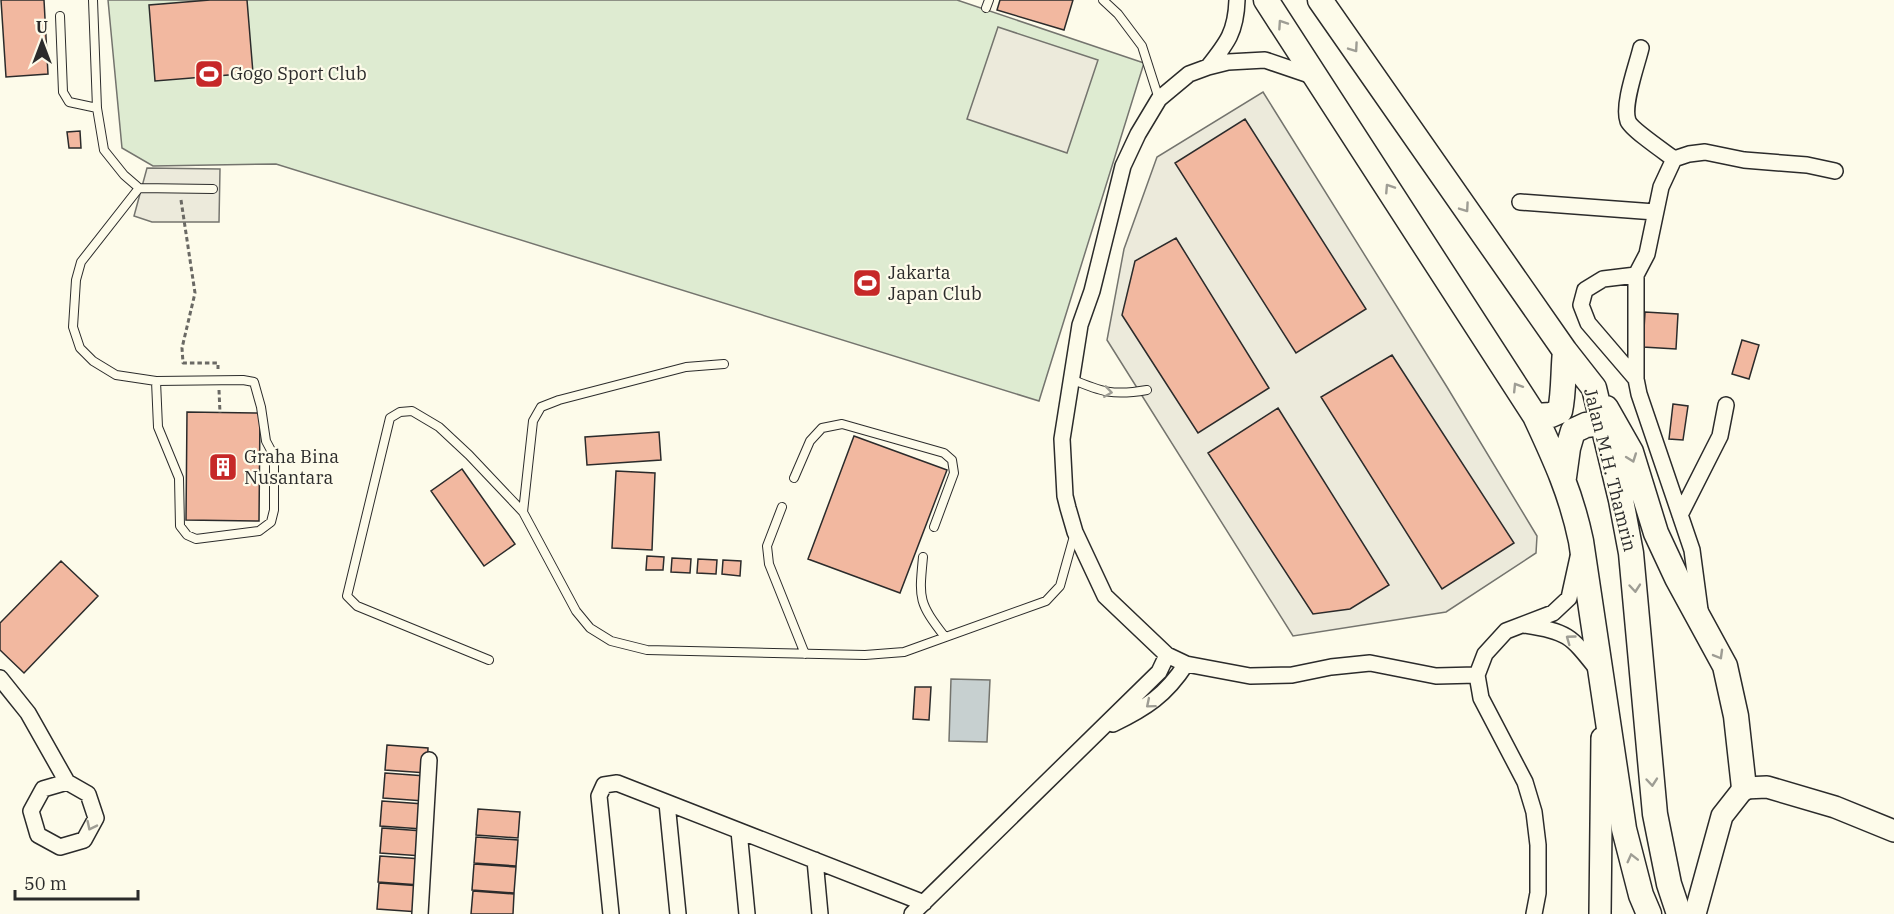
<svg xmlns="http://www.w3.org/2000/svg" width="1894" height="914" font-family="'IBM Plex Serif',serif">
  <style>
    .green { fill: #deebd1; stroke: #74746e; stroke-width: 1.5 }
    .parking { fill: #eceadb; stroke: #74746e; stroke-width: 1.5 }
    .water { fill: #c7d0d0; stroke: #74746e; stroke-width: 1.5 }
    .building { fill: #f2b8a0; stroke: #2b2b2b; stroke-width: 1.5 }
    .lines { fill: none; stroke-linecap: round; stroke-linejoin: round }
    .lane-casing { stroke: #2b2b2b; stroke-width: 10 }
    .street-casing { stroke: #2b2b2b; stroke-width: 18 }
    .secondary-casing { stroke: #2b2b2b; stroke-width: 24 }
    .primary-casing { stroke: #2b2b2b; stroke-width: 27 }
    .path { stroke: #6a6964; stroke-width: 3; stroke-dasharray: 4.5 3; stroke-linecap: butt }
    .lane { stroke: #fdfbea; stroke-width: 8 }
    .street { stroke: #fdfbea; stroke-width: 15 }
    .secondary { stroke: #fdfbea; stroke-width: 21 }
    .primary { stroke: #fdfbea; stroke-width: 24 }
    .oneway { stroke: #9e9d94 }
    .labels { text-anchor: middle; stroke-width: 4.5; stroke-linejoin: round; paint-order: stroke }
    .poi-label { font-size: 18px; fill: #2b2b2b; stroke: #fdfbea; text-anchor: start }
    .street-label { font-size: 18px; fill: #2b2b2b; stroke: #fdfbea }
  </style>
  <rect width="100%" height="100%" fill="#fdfbea"/>
  <path class="green" d="M108,0h849l187,63 -105,338 -763,-237 -123,2 -31,-18z"/>
  <path class="parking" d="M998,27l100,33 -31,93 -100,-34z
    M1263,92l184,295 90,149 -1,17 -90,59 -153,24 -186,-296 17,-91 33,-92z
    M147,168l73,1 -1,53h-67l-18,-6z"/>
  <path class="water" d="M951,679l39,1 -3,62 -38,-1z"/>
  <path class="building" d="M1,0h43l4,74 -42,3z
    M210,0h37l6,73 -98,8 -6,-76z
    M1000,0h73l-9,30 -67,-20z
    M1245,119l121,190 -70,44 -121,-190z
    M80,131l1,17h-12l-2,-16z
    M1176,238l93,150 -71,45 -76,-118 13,-54z
    M1645,312l33,2 -2,35 -33,-2z
    M1742,340l17,5 -10,34 -17,-5z
    M1392,355l122,188 -72,46 -121,-192z
    M1673,404l15,2 -5,34 -14,-1z
    M1278,408l111,177 -39,24 -37,5 -105,-161z
    M187,412l73,1 -1,108 -73,-1z
    M659,432l2,28 -74,5 -2,-28z
    M854,436l93,34 -47,123 -92,-34z
    M462,469l53,75 -31,22 -53,-75z
    M616,471l39,2 -3,77 -40,-2z
    M647,556l17,1 -1,13h-17z
    M672,558l19,1 -1,14 -19,-1z
    M698,559l19,1 -1,14 -19,-1z
    M723,560l18,1 -1,15 -18,-2z
    M61,561l37,35 -74,77 -24,-23v-27z
    M915,687h16l-2,33 -16,-1z
    M387,745l41,3 -1,25 -42,-3z
    M385,773l41,3 -2,25 -41,-3z
    M382,801l42,3 -2,25 -42,-3z
    M478,809l42,3 -2,26 -42,-3z
    M382,828l41,3 -1,25 -42,-3z
    M476,837l42,3 -2,26 -42,-3z
    M380,856l42,3 -2,26 -42,-3z
    M474,864l42,3 -2,26 -42,-3z
    M379,883l42,3 -2,26 -42,-3z
    M473,891l41,3 -1,20h-42z"/>
  <g class="lines">
    <g class="lane-casing">
      <path id="lane" d="M93,0l4,108 7,42 20,25 15,13 74,1
        M1103,0l15,14 24,32 17,53
        M986,8l3,-8
        M60,16l3,76 6,10 28,6
        M139,188l-58,74 -5,18 -3,47 7,21 13,13 23,14 40,6 87,-1 11,2 7,25 5,34 8,15v54l-3,12 -12,9 -63,8 -9,-4 -7,-9 -1,-48 -21,-51 -2,-46
        M1071,379c31,13 42,17 76,11
        M794,478l16,-37 12,-13 20,-4 102,29 8,7 2,13 -20,54
        M782,507l-15,39 2,18 36,90
        M523,512l10,-91 8,-14 18,-7 127,-33 38,-3
        M923,557c-4,42 -5,45 22,80
        M489,660l-132,-54 -10,-10 43,-178 10,-6 12,-1 27,16 30,28 54,57 53,99 14,17 21,13 36,9 218,5 39,-3 142,-51 14,-15 14,-50"/>
    </g>
    <g class="street-casing">
      <path id="street" d="M1641,48c-4,17 -19,57 -13,73 3,8 38,32 46,38
        M1208,67c19,-24 28,-35 29,-67
        M1315,77l-50,-17 -37,2 -20,5 -19,7 -30,25 -21,35 -15,32 -31,125 -12,34 -18,114 3,57 3,12 7,24 30,64 62,59 19,9 64,12 42,-1 39,-8 39,-4 66,13 41,-1
        M1520,202l135,10
        M1636,275v104
        M1680,515l40,-79 6,-31
        M1700,610l-8,-60 -53,-156 -3,-15 -48,-56 -7,-18 4,-15 18,-11 33,-4 11,-21 14,-67 13,-28 15,-5 16,-2 39,8 63,5 28,6
        M1524,625c44,7 46,10 73,44
        M0,678l28,35 39,69 21,12 8,24 -12,22 -24,7 -22,-12 -7,-24 12,-22 24,-7
        M1113,724c33,-16 53,-29 73,-60
        M667,803l11,111
        M739,831l8,83
        M815,860l5,54
        M420,914l9,-154
        M611,914l-12,-118 5,-11 13,-2 307,120
        M912,914l247,-242 8,-17
        M1534,914l4,-21v-48l-4,-33 -9,-30 -44,-84 -4,-23 8,-21 21,-23 47,-18 16,-15 9,-41"/>
    </g>
    <g class="secondary-casing">
      <path id="secondary" d="M1600,914l2,-176
        M1695,914l27,-98 22,-28 23,-1 68,20 59,24"/>
    </g>
    <g class="primary-casing">
      <path id="primary" d="M1266,0l269,416c20,43 36,77 46,125l43,288 17,66 8,19
        M1320,0l245,351 29,37 27,112 10,53 24,261 14,70 10,30
        M1606,408l25,44 25,81 21,45 48,88 11,50 8,72
        M1535,416l16,-1 9,-4c4,-18 3,-41 5,-60
        M1564,477l4,-29 5,-17 13,-6 15,-2"/>
    </g>
    <path class="path" d="M181,200l14,93 -13,55 1,15h35v6
      M219,390l1,23"/>
    <use href="#lane" class="lane"/>
    <use href="#street" class="street"/>
    <use href="#secondary" class="secondary"/>
    <use href="#primary" class="primary"/>
  </g>
  <defs><path id="oneway-chevron" d="M-2-3.5L2.5 0L-2 3.5" fill="none" stroke-width="1.6" stroke-linecap="round" stroke-linejoin="round" transform="scale(1.5)"/></defs>
  <g class="oneway">
    <use href="#oneway-chevron" transform="translate(1282 24) rotate(-124)"/>
    <use href="#oneway-chevron" transform="translate(1354 48) rotate(55)"/>
    <use href="#oneway-chevron" transform="translate(1389 188) rotate(-123)"/>
    <use href="#oneway-chevron" transform="translate(1465 208) rotate(55)"/>
    <use href="#oneway-chevron" transform="translate(1517 387) rotate(-122)"/>
    <use href="#oneway-chevron" transform="translate(1108 392) rotate(8)"/>
    <use href="#oneway-chevron" transform="translate(1632 458) rotate(70)"/>
    <use href="#oneway-chevron" transform="translate(1635 588) rotate(85)"/>
    <use href="#oneway-chevron" transform="translate(1570 639) rotate(-144)"/>
    <use href="#oneway-chevron" transform="translate(1719 655) rotate(60)"/>
    <use href="#oneway-chevron" transform="translate(1150 704) rotate(140)"/>
    <use href="#oneway-chevron" transform="translate(1652 782) rotate(85)"/>
    <use href="#oneway-chevron" transform="translate(91 826) rotate(116)"/>
    <use href="#oneway-chevron" transform="translate(1632 858) rotate(-104)"/>
  </g>
  <defs>
    <g id="stadium-square" transform="scale(1.5)"><rect x="-9" y="-9" width="18" height="18" rx="4" fill="#c62828" stroke="#fdfbea"/><path d="M0-5a6.5 5 0 1 0 0 10a6.5 5 0 1 0 0-10ZM-3.5-1.8h7v3.6h-7Z" fill="#fff"/></g>
    <g id="building-square" transform="scale(1.5)"><rect x="-9" y="-9" width="18" height="18" rx="4" fill="#c62828" stroke="#fdfbea"/><path d="M-4-6H4V6H1V3H-1V6H-4ZM-2.5-4.3h1.7v1.8h-1.7ZM.8-4.3h1.7v1.8H.8ZM-2.5-1h1.7V.8h-1.7ZM.8-1h1.7V.8H.8Z" fill="#fff"/></g>
  </defs>
  <g fill-rule="evenodd">
    <use href="#stadium-square" x="209" y="74"/>
    <use href="#stadium-square" x="867" y="283"/>
    <use href="#building-square" x="223" y="467"/>
  </g>
  <g class="labels">
    <g class="poi-label">
      <text x="230" y="80">Gogo Sport Club</text>
      <text x="888" y="279">Jakarta<tspan x="888" dy="21">Japan Club</tspan></text>
      <text x="244" y="463">Graha Bina<tspan x="244" dy="21">Nusantara</tspan></text>
    </g>
    <g class="street-label">
      <text transform="translate(1610 470) rotate(76)" y="6">Jalan M.H. Thamrin</text>
    </g>
  </g>
  <g transform="translate(42 42)" stroke="#fdfbea" stroke-width="4.5" paint-order="stroke">
  <path d="M0-4.5L10 22L0 15L-10 22Z" fill="#2b2b2b"/>
  <text y="-9" font-size="16" font-weight="bold" text-anchor="middle" fill="#2b2b2b">U</text>
  </g>
  <path d="M15 890v9h123v-9" fill="none" stroke="#2b2b2b" stroke-width="3"/>
  <text x="24" y="890" font-size="18" fill="#2b2b2b" stroke="#fdfbea" stroke-width="4.5" paint-order="stroke">50 m</text>
</svg>
